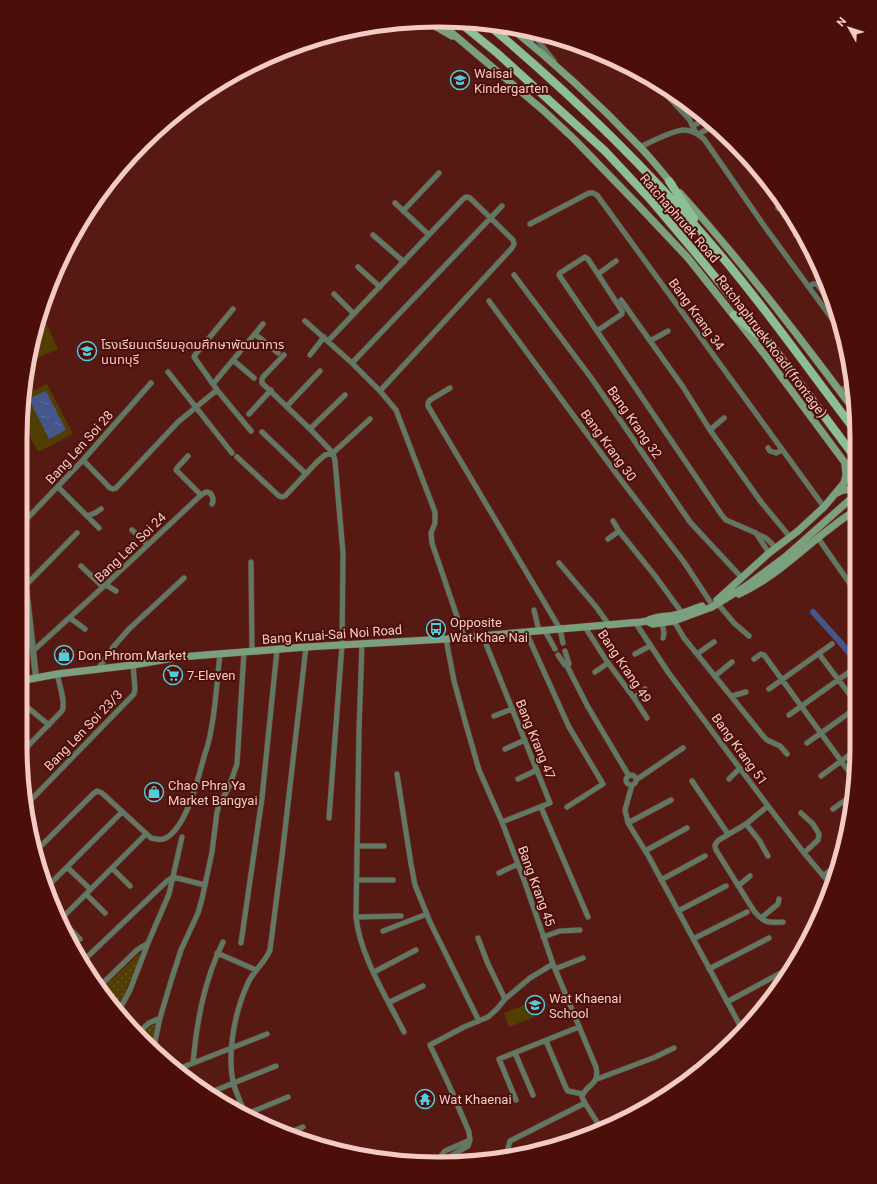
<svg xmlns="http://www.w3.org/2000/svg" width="877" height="1184" font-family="Roboto,'Noto Sans Thai',sans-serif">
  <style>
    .grass { fill: url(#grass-dots) }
    .garden { fill: #503e03 }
    .water { fill: url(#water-ripples) }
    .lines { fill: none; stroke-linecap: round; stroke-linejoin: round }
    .canal { stroke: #45568b; stroke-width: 6 }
    .minor-casing { stroke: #733a33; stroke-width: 6 }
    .tertiary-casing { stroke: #733a33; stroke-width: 7 }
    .secondary-casing { stroke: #733a33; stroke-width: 8 }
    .primary-casing { stroke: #733a33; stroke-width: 9 }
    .minor { stroke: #617864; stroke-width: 5 }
    .tertiary { stroke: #617864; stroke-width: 6 }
    .secondary { stroke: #7aa080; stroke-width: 7 }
    .primary { stroke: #8dbf96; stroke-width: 8 }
    .labels { text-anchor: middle; stroke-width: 4; stroke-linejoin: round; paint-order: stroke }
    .poi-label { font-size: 13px; fill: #f3cbc4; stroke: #4b0e08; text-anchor: start }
    .street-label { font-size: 13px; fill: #f3cbc4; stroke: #4b0e08 }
    .rim { fill: none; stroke: #f3cbc4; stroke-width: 5 }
  </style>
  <defs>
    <pattern id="grass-dots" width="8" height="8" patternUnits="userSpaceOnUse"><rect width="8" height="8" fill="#503e03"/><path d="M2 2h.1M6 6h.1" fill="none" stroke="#6a5926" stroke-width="1.8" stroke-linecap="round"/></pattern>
    <pattern id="water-ripples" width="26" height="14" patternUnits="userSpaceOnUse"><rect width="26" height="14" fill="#45568b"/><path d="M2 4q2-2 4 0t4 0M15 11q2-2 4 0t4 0" fill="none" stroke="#606d9a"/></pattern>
  </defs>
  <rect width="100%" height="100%" fill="#571a13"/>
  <path class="grass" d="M139,954l1,4 -18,41 -6,8 -14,-18z
    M152,1025h4l-4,24 -13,-12z"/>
  <path class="garden" d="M41,312l17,37 -29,13 5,-32z
    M47,384l26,50 -35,18 -17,-33v-8l2,-15z
    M530,1003l5,14 -26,10 -5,-14z"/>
  <path class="water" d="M46,391l20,39 -17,9 -20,-40z"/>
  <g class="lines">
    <path class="canal" d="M813,612l28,31 14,17"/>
    <g class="minor-casing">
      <path id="minor" d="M534,33l2,5 18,23
        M659,87l30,32 7,14
        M693,126l14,-8
        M698,134l18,-9
        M640,147c11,-5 33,-17 44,-17 8,0 14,4 20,9l61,88 73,100
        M760,181l5,-3
        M395,203l34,32
        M778,208l5,-3
        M403,211l36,-38
        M530,224l59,-31h4l4,2 227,312
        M373,235l31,27
        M796,235l3,-2
        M814,261h1
        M358,267l22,20
        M598,274l18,-13
        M514,275l78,104 98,143 52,56
        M809,287l4,-3h4l8,11
        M334,294l20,20
        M621,300l62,87 27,43 51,72 29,35
        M489,301l132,179 63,82 27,41
        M305,321l47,42 28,28 16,19 39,102v11l-4,10 1,10 32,94
        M597,331l25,-17v-3l-34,-52 -3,-2 -25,16 -1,2c54,80 108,160 162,239l5,6 30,13 13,20
        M255,334l23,19
        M328,341l135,-142 3,-2 4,1 43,42 1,4 -2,4 -132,143
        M650,341l18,-10
        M284,355l-21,22 -1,2v4l48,46 23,24 37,-34
        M310,355l14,-18
        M233,360l21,18
        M352,363l150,-157
        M168,372l64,81
        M213,384l-19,-27 1,-2 38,-46
        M450,388l-20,12 -2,3v3l122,206 10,17 3,14
        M217,390l34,41
        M840,392l13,-11
        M287,406l33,-35
        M249,414l22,-24
        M310,429l35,-34
        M710,430l14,-12
        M262,432l43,41
        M768,448l2,3 6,2 6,-3
        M237,457l42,39 3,1 3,-1 32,-34 8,-7 8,-2 2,8 8,92 -1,92 -13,173
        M83,460l27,28 3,1 3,-1 62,-66 39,-32 -4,-6 50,-60
        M58,487l41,41
        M201,495c1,0 4,-3 6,-3 6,1 7,8 5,12
        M87,516l8,-3 6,-4
        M613,521l6,10 37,46 26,36
        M21,525l62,-65 68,-77
        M132,530l16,15
        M757,534l9,4 10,10
        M818,538l37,53
        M608,539l11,-8
        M251,562l1,90
        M559,563l38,45 12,17
        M81,566l22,21
        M106,585l10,6
        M25,586l52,-53
        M718,604l16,19 15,13
        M534,610l5,21
        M70,618l15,11
        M674,621l10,17 80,99 3,3 13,6 7,8
        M635,622l33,50 100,134 36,47 28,33
        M662,623l2,10 -1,5
        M585,627l21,33 28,38 13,20
        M545,631l10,18
        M526,632l43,95 34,57 -36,23
        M484,635l2,9 64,159 -48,19
        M446,639l8,42 11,40 14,49 23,52 22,58 29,84 43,103c4,20 -10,16 -14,30l3,6 17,27
        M362,643l-3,87 -3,187c4,39 31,81 48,115
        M33,651l70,-64 98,-92 -25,-25 1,-2 11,-12
        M565,651l4,13 -2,2
        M635,654l15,-8
        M697,654l17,-12
        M819,654l37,49
        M558,655l7,10 2,1 21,41 41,69
        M754,659l7,-5 3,1 91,125
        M98,669l16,-23 15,-17 55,-51
        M595,672l13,-9
        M715,676l17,-14
        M769,689l63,-45
        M732,696l14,-4
        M634,698l11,-9
        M21,702l28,23
        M20,704c4,-8 4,-16 4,-24
        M789,715l63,-45
        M494,716l18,-7
        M807,743l49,-35
        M505,749l20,-9
        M21,753l41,-42c4,-8 -3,-28 -5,-37
        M397,774l14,90 4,21 15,37 49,99
        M626 780a5 5 0 1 1 10 0a5 5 0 1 1-10 0Z
        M821,776l35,-26
        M518,779l19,-9
        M729,779l11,-11
        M636,780l47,-32
        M692,781l36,53
        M632,785l-7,25 3,13 21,34 94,174
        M28,803l106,-109 1,-5 -2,-24
        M768,806l-22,18 -27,16c-4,4 -5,5 -3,10l38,61c10,12 14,12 29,11
        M541,807l47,110
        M833,809l18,-13
        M801,813l12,11 6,10 -1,6 -14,13
        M628,823l43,-23
        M746,824l13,16 9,16
        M357,846h27
        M645,851l42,-23
        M34,853l60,-60 3,-2 5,2 49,45c5,1 10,3 15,0 21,-12 32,-59 38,-81 3,-9 6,-18 7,-27 5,-25 6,-51 9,-76
        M67,867l23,22
        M112,868l18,18
        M499,873l19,-9
        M823,876l15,-12
        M357,880h36
        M661,880l44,-24
        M827,880l9,-7
        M48,886l74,-74
        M738,886l12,-10
        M86,894l19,19
        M678,911l48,-25
        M356,917l45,-1
        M761,918l17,-14 1,-5
        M61,919l85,-85
        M62,921l18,18
        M383,931l44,-17
        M543,937l17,-6 20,-1
        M478,938l10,26 17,35
        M693,939l54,-27
        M241,943l21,-145 15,-148
        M797,949l12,-12
        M217,953l39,17
        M82,962l85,-81 6,-4 32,8
        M555,969l28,-11
        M709,969l60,-31
        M374,972l42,-22
        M100,986l37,-36 11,-7
        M390,1002l33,-16
        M727,1002l63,-34
        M118,1009l5,-6 7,-13 18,-47 21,-49 13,-57
        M137,1034l12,-11 11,-5
        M546,1041l20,47 2,3 15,3
        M153,1051l7,-33 11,-37 10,-31 17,-37 4,-14 10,-47 5,-40 2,-7 10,-18 8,-23 7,-112
        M515,1053l18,42
        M166,1062l3,-1
        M193,1063c4,-43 11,-82 30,-121
        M178,1069l89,-35
        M597,1079l56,-21 21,-10
        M209,1093l67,-27
        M516,1100l-17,-41 80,-32
        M244,1115l44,-18
        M246,1116c-4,-11 -10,-23 -13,-34 -6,-31 2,-71 15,-99 5,-12 17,-20 22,-33l12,-94 24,-209
        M289,1133l14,-6
        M512,1156l-4,-8 2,-7 75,-38
        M446,1159l20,-12 2,-1 2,-6
        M435,1161l5,-4 5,-6 25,-11 -1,-8 -20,-47 -19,-40 34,-18 24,-10 9,-8 8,-10 25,-21 23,-14"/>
    </g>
    <g class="tertiary-casing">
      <path id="tertiary" d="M20,560l6,27 10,91"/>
    </g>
    <g class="secondary-casing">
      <path id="secondary" d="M426,21l26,15
        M439,22l105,89 30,28 64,66 50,53 77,97 89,120
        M511,28c45,36 89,77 129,119 11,11 21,24 32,37
        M525,31l5,11
        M680,193c62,69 118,142 174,217
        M837,493c6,-4 11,-5 17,-1
        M739,594c33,-15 57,-39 85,-61 10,-7 19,-16 30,-21
        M717,600l52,-47 29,-22 26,-24 20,-24 2,-8 -1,-10
        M647,621c8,-5 19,-4 28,-6 9,-2 18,-6 27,-9
        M20,681l37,-7 76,-9 47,-8 126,-10 140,-8 195,-17 6,-1 6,3 21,-3 38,-14 34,-21 39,-29 69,-61"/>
    </g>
    <g class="primary-casing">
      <path id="primary" d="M459,22l38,31 108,98 44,47 44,52 82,100 79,106
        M486,23c79,66 153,137 220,215 53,61 99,127 148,191
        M669,181l25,38
        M734,315l25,21"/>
    </g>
    <use href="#minor" class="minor"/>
    <use href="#tertiary" class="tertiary"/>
    <use href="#secondary" class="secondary"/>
    <use href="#primary" class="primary"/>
  </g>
  <defs>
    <g id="school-ring" transform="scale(1)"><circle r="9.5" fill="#4b0e08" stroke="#54cadd" stroke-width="1.5"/><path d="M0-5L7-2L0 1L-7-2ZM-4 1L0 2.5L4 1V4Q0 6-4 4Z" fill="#54cadd"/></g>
    <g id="bus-ring" transform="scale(1)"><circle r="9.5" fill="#4b0e08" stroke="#54cadd" stroke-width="1.5"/><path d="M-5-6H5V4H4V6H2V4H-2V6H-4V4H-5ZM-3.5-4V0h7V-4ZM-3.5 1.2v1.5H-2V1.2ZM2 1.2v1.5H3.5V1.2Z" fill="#54cadd"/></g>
    <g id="shop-ring" transform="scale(1)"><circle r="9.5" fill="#4b0e08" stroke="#54cadd" stroke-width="1.5"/><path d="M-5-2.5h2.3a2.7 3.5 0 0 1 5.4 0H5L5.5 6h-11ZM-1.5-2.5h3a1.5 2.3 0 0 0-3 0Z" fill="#54cadd"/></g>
    <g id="supermarket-ring" transform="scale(1)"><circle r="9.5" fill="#4b0e08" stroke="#54cadd" stroke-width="1.5"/><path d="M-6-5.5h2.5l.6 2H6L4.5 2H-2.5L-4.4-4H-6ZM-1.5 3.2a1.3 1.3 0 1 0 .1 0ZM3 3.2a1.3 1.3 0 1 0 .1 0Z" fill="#54cadd"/></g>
    <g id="temple-ring" transform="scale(1)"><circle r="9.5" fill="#4b0e08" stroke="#54cadd" stroke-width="1.5"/><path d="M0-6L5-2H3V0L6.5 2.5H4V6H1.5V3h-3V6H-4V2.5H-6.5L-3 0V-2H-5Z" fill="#54cadd"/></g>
  </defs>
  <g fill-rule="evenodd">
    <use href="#school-ring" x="460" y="80"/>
    <use href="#school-ring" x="87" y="351"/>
    <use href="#bus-ring" x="436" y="629"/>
    <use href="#shop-ring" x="64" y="655"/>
    <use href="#supermarket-ring" x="173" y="675"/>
    <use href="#shop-ring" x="154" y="792"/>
    <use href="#school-ring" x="535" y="1005"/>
    <use href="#temple-ring" x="425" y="1099"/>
  </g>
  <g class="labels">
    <g class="poi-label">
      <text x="474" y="78">Waisai<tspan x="474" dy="15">Kindergarten</tspan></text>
      <text x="101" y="349">โรงเรียนเตรียมอุดมศึกษาพัฒนาการ<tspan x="101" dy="15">นนทบุรี</tspan></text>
      <text x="450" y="627">Opposite<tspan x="450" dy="15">Wat Khae Nai</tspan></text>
      <text x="78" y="660">Don Phrom Market</text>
      <text x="187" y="680">7-Eleven</text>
      <text x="168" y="790">Chao Phra Ya<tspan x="168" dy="15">Market Bangyai</tspan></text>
      <text x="549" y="1003">Wat Khaenai<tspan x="549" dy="15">School</tspan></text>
      <text x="439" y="1104">Wat Khaenai</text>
    </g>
    <g class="street-label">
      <text transform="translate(680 218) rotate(49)" y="5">Ratchaphruek Road</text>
      <text transform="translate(697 314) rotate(54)" y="5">Bang Krang 34</text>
      <text transform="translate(772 346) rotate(53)" y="5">Ratchaphruek Road (frontage)</text>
      <text transform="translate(635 422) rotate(55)" y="5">Bang Krang 32</text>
      <text transform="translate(609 445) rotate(54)" y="5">Bang Krang 30</text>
      <text transform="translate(79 447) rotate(-48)" y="5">Bang Len Soi 28</text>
      <text transform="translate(130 547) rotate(-44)" y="5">Bang Len Soi 24</text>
      <text transform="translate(332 634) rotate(-4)" y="5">Bang Kruai-Sai Noi Road</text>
      <text transform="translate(625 666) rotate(56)" y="5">Bang Krang 49</text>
      <text transform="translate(83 730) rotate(-46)" y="5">Bang Len Soi 23/3</text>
      <text transform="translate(536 739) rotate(68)" y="5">Bang Krang 47</text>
      <text transform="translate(740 749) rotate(54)" y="5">Bang Krang 51</text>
      <text transform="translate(537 886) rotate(70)" y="5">Bang Krang 45</text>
    </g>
  </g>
  <path d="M0 0H877V1184H0ZM438 27H439A411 411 0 0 1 850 438V746A411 411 0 0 1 439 1157H438A411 411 0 0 1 27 746V438A411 411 0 0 1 438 27Z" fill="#4b0e08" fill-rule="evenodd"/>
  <path class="rim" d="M438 27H439A411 411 0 0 1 850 438V746A411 411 0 0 1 439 1157H438A411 411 0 0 1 27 746V438A411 411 0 0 1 438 27Z"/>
  <g transform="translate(849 28) rotate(309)" stroke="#4b0e08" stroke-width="3" paint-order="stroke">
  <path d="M0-3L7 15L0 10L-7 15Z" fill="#f3cbc4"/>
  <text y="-6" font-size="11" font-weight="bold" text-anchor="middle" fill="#f3cbc4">N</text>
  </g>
</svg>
